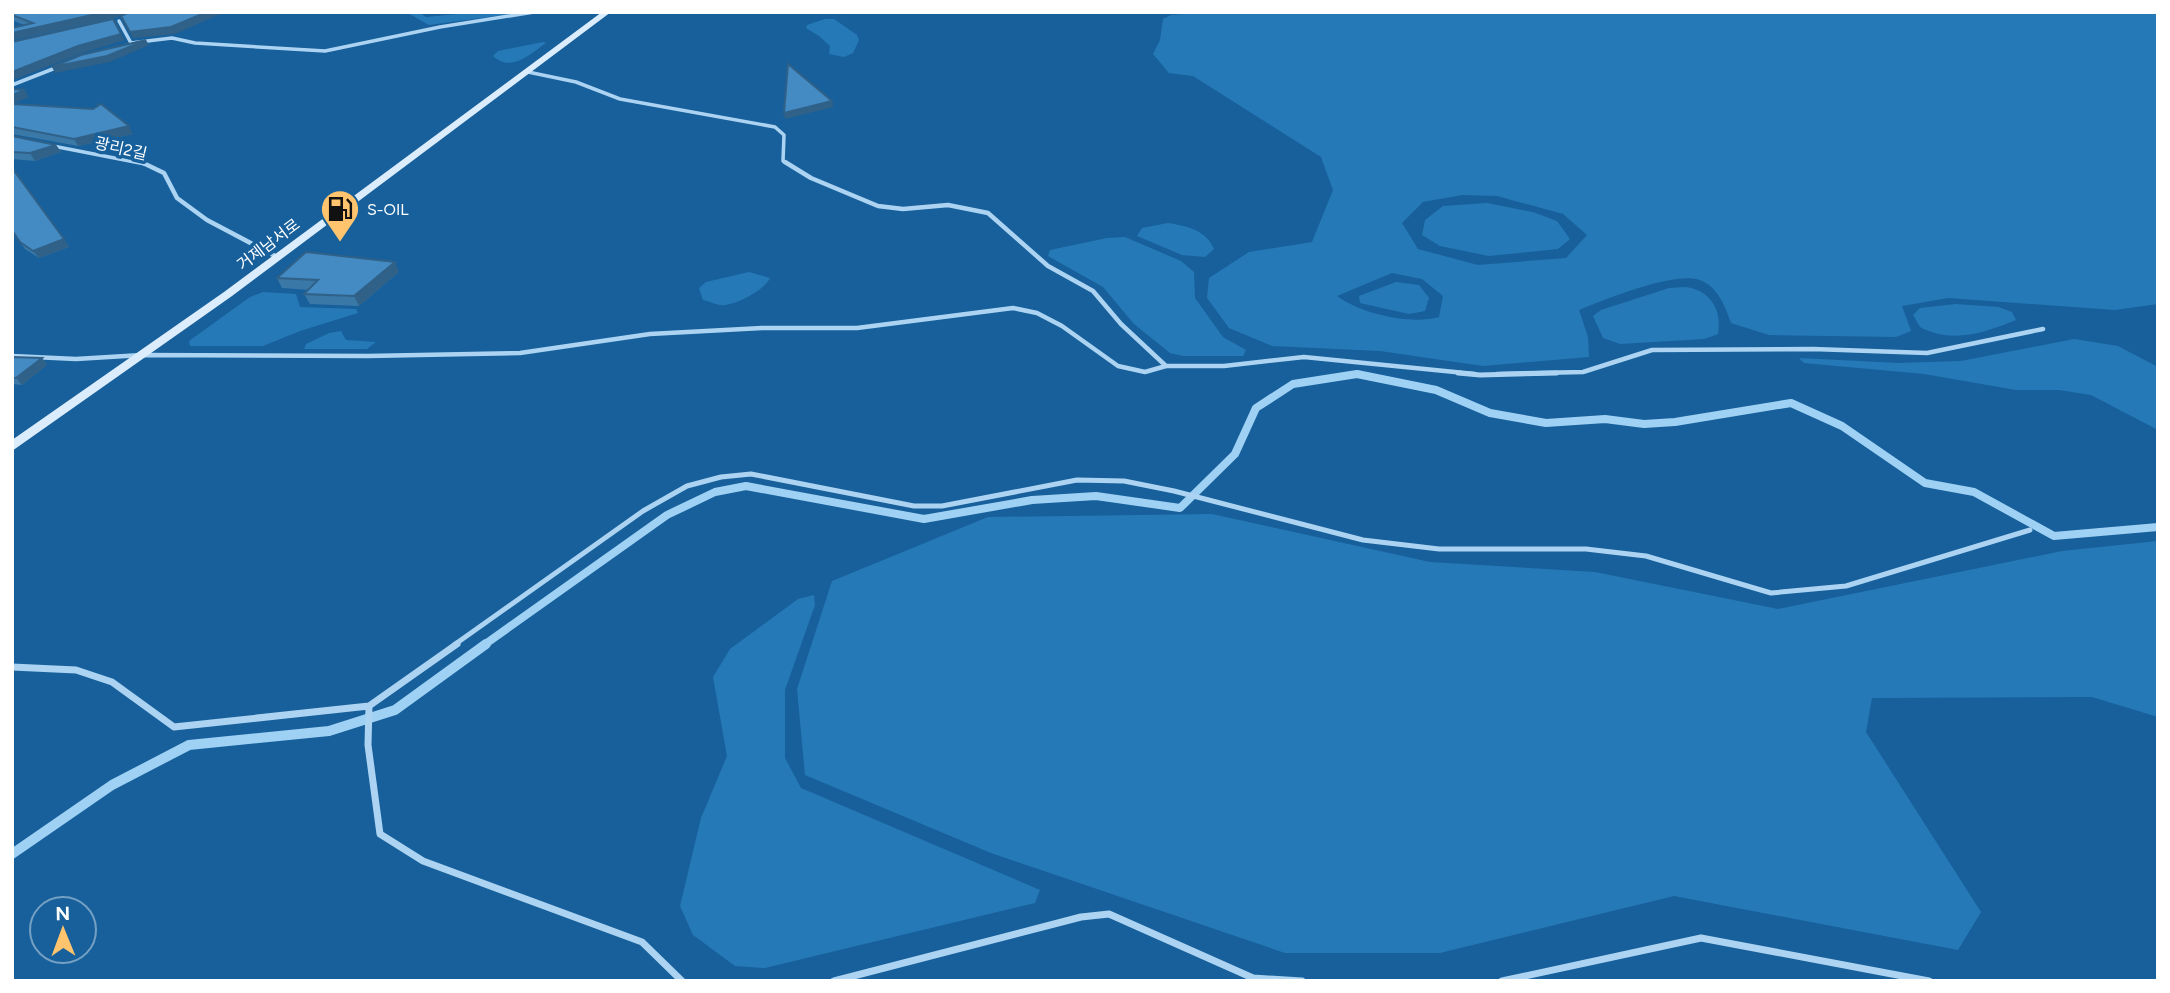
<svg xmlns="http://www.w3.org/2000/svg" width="2170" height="993" font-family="Figtree,'Noto Sans KR',sans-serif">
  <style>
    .green { fill: #2679b7; fill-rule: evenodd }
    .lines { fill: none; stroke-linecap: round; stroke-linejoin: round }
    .stream-far2 { stroke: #9fd1f5; stroke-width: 6 }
    .stream-far1 { stroke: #9fd1f5; stroke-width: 8 }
    .stream { stroke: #9fd1f5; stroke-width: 10 }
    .lane-far3 { stroke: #acd4f2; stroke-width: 3.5 }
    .lane-far2 { stroke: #acd4f2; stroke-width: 4.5 }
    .lane-far1 { stroke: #acd4f2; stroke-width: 5 }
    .lane { stroke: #acd4f2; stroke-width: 7 }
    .secondary { fill: #dbedfc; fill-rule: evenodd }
    .wall { fill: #3a78a8 }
    .shaded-wall { fill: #306188 }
    .building { fill: #448bc3; stroke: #306188; stroke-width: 2 }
    .labels { text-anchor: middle; stroke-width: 7; stroke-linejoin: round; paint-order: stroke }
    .far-street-label { font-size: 16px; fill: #fff; stroke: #17609b }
    .far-poi-label { font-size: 16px; fill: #fff; stroke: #17609b; text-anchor: start }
  </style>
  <rect width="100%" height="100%" fill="#17609b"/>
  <path class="green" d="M406,12h13l7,5 53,-5h45l-95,13z
    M1213,12h945v292l-43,6 -167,-12 -46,8 9,25 -15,6 -127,-2 -38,-12c-6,-17 -13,-36 -31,-43 -26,-9 -96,20 -121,30l9,27 1,20 -106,9 -103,-15 -108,-5 -43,-18 -22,-30 2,-20 40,-26 63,-10 21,-52 -12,-33 -128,-81 -24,-3 -16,-19 7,-14 3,-21 8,-4zM1462,195l35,1 66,18 24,21 -21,23 -88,7 -60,-16 -16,-26 21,-21zM1392,273l30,6 21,17 -4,21c-28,8 -78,-3 -102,-21z
    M825,19h9l23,16 2,5 -6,13 -9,4 -15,-3 1,-8 -11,-10 -13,-8 1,-3z
    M543,42l3,1c-16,11 -34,30 -53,13l5,-5z
    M1487,203l46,9 24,9 13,18 -12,10 -69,7 -49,-10 -18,-11 3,-15 18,-14z
    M1168,223c19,3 38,7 46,26l-9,8 -23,-2 -45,-19 5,-8z
    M1125,237l56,24 13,11 1,26 28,39 23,13 -3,6h-60l-13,-3 -36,-29 -31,-37 -55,-31 2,-6 57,-12z
    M749,272l21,6c-5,12 -38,29 -50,27 -6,-1 -12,-4 -17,-5l-4,-12 7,-6z
    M1396,282l23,3 10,13 -4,13 -16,3 -49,-11 -1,-7z
    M1686,287c25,4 36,23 32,47l-14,5 -84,5 -17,-6 -10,-22 8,-6 68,-22z
    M263,292l33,2 4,13 56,2 2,4 -58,18 -37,15h-73l-1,-5 61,-44z
    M1956,304l42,3 14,5 4,8c-32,13 -64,24 -96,7l-7,-12 7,-7z
    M341,331l5,9 30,2 -9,7h-63l2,-5 23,-11z
    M2074,339l44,7 40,21v63l-67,-35 -32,-5h-43l-92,-16 -120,-11 -5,-5 100,5 62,-2z
    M1212,514l218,48 165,10 183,37 284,-58 96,-10v176l-66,-20 -220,1 -6,34 115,180 -23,38 -284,-54 -234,57h-155l-294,-100 -186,-78 -8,-86 35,-108 156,-64z
    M814,595l1,10 -30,85v68l16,30 239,102 -5,13 -270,65 -30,-2 -42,-31 -13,-29 21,-88 26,-62 -14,-79 17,-28 68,-50z"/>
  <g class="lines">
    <path class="stream-far2" d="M1354,374h5"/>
    <path class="stream-far1" d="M484,645l183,-130 48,-23 31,-6 178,33 108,-19 64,-4 84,12 55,-54 21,-46 37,-24 64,-10 79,16 54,23 56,10 59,-4 39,5 31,-2 116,-19 51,23 83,57 49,9 80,44 104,-9"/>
    <path class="stream" d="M12,854l100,-69 77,-40 140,-14 66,-21 91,-66"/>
    <path class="lane-far3" d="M119,21l12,22 41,-5 23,5 130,8 115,-24 94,-15
      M528,72l48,10 44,17 155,28 9,8 -1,26 5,3
      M12,85l46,-18
      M12,138l133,26"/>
    <path class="lane-far2" d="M141,162l23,11 13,25 30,22 70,37
      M785,162l26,16 67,28 25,3 45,-4 40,8 60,53 45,25 28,33 45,42
      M12,356l64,3 66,-4 226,1 152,-3 130,-19 112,-6h95l156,-20 24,5 25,13 56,40 27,6 21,-6h58l80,-9 171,17
      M1497,374l86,-2 69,-22 161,-1 114,4 116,-24"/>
    <path class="lane-far1" d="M1458,373l22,2 77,-2
      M454,645l189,-134 44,-25 34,-9 30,-3 163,32h28l135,-26 47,1 50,10 189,49 76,9h147l60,7 125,37 75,-7 184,-56"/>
    <path class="lane" d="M12,667l64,3 36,12 62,45 195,-21 88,-62
      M369,706l-1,39 12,89 43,27 219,81 40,39
      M834,981l247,-64 28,-3 144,64 49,3
      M1502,981l199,-43 228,43"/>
    <path class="secondary" d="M602,12h9l-379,284 -220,155v-11l212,-148z"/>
  </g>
  <path class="wall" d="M12,12l105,5 -105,23v-12l12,-3 -12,-5z
    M12,104l121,30 -55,12 -66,-12z
    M12,136l44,9 5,7 -26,9 -23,-2z
    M12,231l52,8 5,8 -30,11 -14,-9z
    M399,272l-40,34 -49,-2 -6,-10 5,-4 -27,-2 -5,-10z
    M12,357l30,1 5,7 -25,20 -10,-1z"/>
  <path class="shaded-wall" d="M105,12h22l-10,5 -105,23v-7z
    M207,12h18l-50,22 -42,4 -3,-6z
    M121,34l4,6 -43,13 -66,26h-4v-7l66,-26z
    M146,40l3,5 -39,17 -55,11 -3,-6z
    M25,90l4,7 -17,7v-9z
    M832,101l1,6 -48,12 -1,-6z
    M129,126l4,8 -55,12 -4,-7z
    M56,145l5,7 -26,9 -5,-8z
    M64,239l5,8 -30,11 -6,-7z
    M395,262l4,10 -40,34 -5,-10z
    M42,358l5,7 -25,20 -6,-7z"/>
  <path class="building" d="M12,12h93l-93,21v-5l21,-5 -21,-8z
    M129,12h78l-36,15 -41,5 -9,-16z
    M113,19l8,15 -43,12 -66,26v-30z
    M146,40l-39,16 -55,11 29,-12z
    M788,64l44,37 -48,12z
    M12,89l13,1 -13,5z
    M12,104l81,5 8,-5 28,22 -55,13 -62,-12z
    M12,136l44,9 -26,8 -18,-1z
    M12,168l52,71 -31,12 -13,-9 -8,-12z
    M306,252l89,10 -41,34 -50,-2 14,-14 -41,-2z
    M12,357l30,1 -26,20h-4z"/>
  <defs>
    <g id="fuel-pin" transform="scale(2.0125)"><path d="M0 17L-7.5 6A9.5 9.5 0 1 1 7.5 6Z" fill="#ffc46d" stroke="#17609b"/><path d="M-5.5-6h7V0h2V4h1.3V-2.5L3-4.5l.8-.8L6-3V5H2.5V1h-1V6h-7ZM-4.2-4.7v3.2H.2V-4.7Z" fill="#111"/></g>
  </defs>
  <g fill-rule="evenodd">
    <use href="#fuel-pin" x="340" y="209"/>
  </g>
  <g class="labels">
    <g class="far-street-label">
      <text transform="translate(121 148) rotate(13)" y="6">광리2길</text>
      <text transform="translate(268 244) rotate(-37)" y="6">거제남서로</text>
    </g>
    <g class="far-poi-label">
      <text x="367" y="215">S-OIL</text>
    </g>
  </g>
  <rect width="2170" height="993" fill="none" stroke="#ffffff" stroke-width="28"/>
  <g transform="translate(63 930) rotate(359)"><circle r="33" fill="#17609b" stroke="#74a0c3" stroke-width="2"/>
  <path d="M0-5L12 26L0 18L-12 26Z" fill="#ffc46d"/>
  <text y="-10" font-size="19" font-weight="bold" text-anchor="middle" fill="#ffffff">N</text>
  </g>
</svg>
